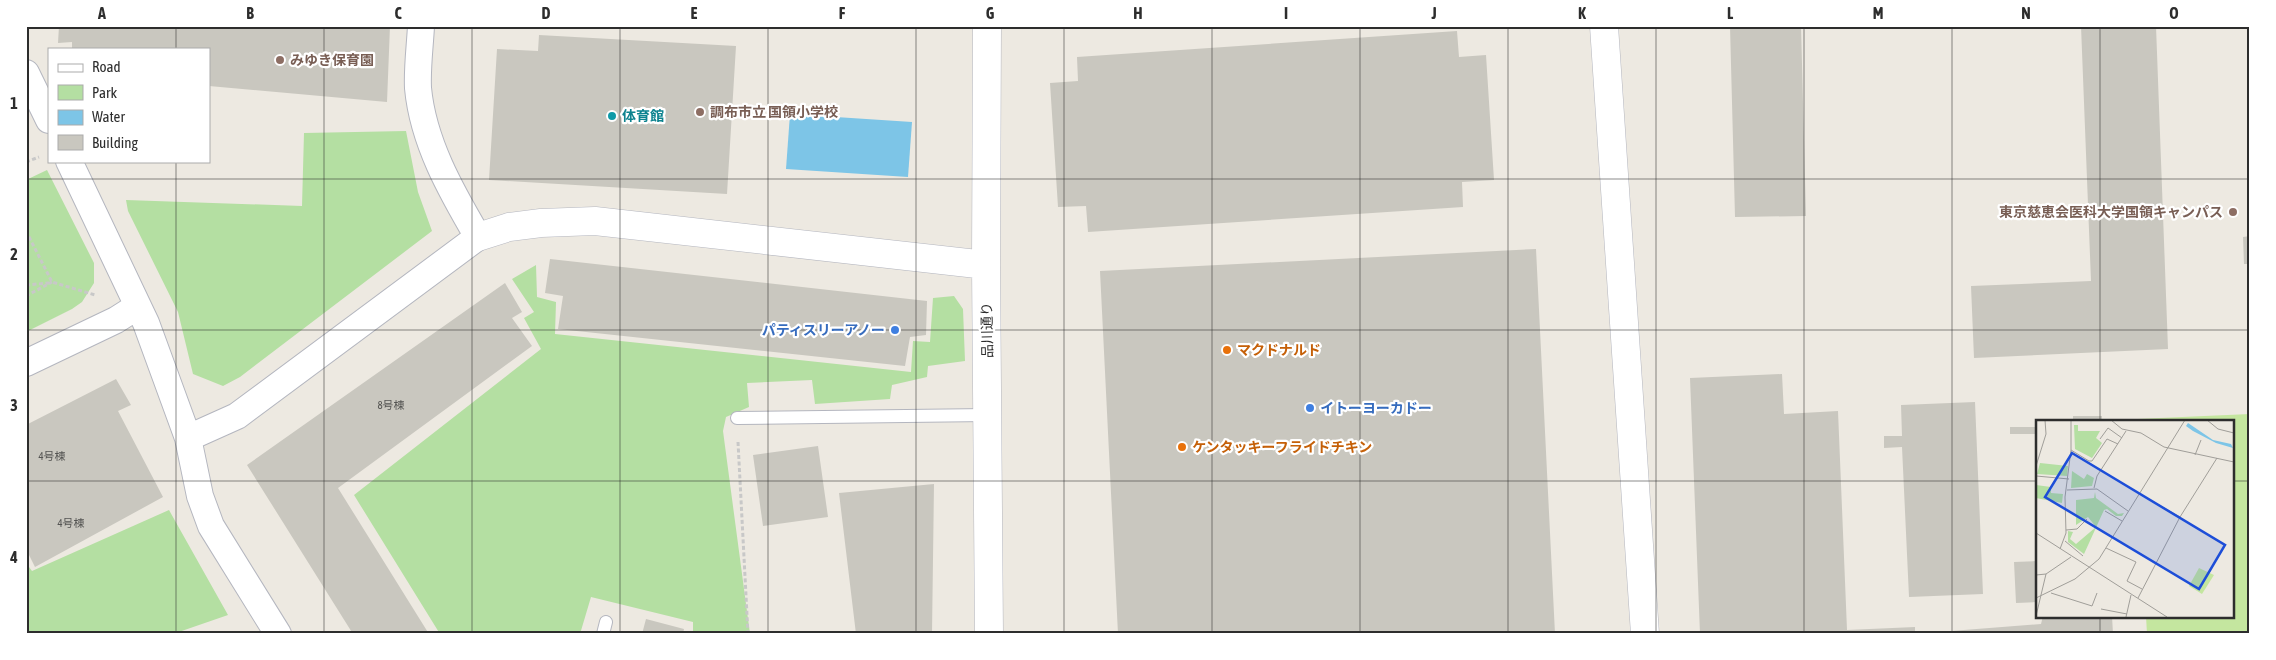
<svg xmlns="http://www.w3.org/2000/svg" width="2276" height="660" font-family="'Asap Condensed','Noto Sans JP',sans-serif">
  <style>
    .green { fill: #b4dfa2 }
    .pitch { fill: #c4e69f }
    .water { fill: #7dc5e7 }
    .building { fill: #c9c7bf }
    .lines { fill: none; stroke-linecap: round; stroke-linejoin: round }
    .service-casing { stroke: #b4b6bf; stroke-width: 14 }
    .minor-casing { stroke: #b4b6bf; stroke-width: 28 }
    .tertiary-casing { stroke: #b4b6bf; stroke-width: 29 }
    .path { stroke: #c8c8c8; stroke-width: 3; stroke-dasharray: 4 2.5; stroke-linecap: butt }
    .service { stroke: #fff; stroke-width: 12 }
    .minor { stroke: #fff; stroke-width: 26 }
    .tertiary { stroke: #fff; stroke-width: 28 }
    .grid { fill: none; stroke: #2d2d2d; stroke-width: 1; stroke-opacity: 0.55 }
    .education-dot { fill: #8d6e63; stroke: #fff; stroke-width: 2 }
    .culture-dot { fill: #0f9aa8; stroke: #fff; stroke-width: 2 }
    .shop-dot { fill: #3f7fe0; stroke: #fff; stroke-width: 2 }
    .food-dot { fill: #e8710a; stroke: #fff; stroke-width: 2 }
    .labels { text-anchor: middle; stroke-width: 4.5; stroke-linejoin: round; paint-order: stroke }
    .number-label { font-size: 11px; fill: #545452 }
    .education-label { font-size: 14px; font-weight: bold; fill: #785e54; stroke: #fff; text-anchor: start }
    .culture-label { font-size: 14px; font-weight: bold; fill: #0d838f; stroke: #fff; text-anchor: start }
    .shop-label { font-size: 14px; font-weight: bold; fill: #366cbe; stroke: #fff; text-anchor: end }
    .street-label { font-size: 14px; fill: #2d2d2d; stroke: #fff }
    .food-label { font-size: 14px; font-weight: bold; fill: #c56008; stroke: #fff; text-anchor: start }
    .inset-road { fill: none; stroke: #a09e99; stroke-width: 1 }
    .view { fill: #1d4ed8; fill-opacity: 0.15; stroke: #1d4ed8; stroke-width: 2.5 }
    .inset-edge { fill: none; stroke: #2d2d2d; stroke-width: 2.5 }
    .neatline { fill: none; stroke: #2d2d2d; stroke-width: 2 }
    .grid-label { font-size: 16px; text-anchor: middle; font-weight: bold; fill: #2d2d2d }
  </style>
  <rect width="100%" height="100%" fill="#ede9e1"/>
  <path class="green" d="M406,131l12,61 14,39 -192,146 -17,9 -30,-12 -15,-62 -50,-101 -2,-11 176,6 2,-73z
    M47,170l47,93v20l-12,19 -10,7 -46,23v-152z
    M536,265l1,32 19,5 -1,32 356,38 2,-31 17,1 3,-44 21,-2 9,13 2,52 -37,5 -1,11 -35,8 -2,14 -75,5 -3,-24 -65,3 2,24 -23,10 -3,14 27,203h-57v-12l-102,-25 -11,37h-140l-86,-139 187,-146 -17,-31 10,-6 -22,-33z
    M169,510l59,105 -55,19h-147v-71l6,8z"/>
  <path class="pitch" d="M2250,414v220h-103l-1,-18h86v-195h-95v-2z"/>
  <path class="water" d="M790,114l122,8 -4,55 -122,-8z"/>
  <path class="building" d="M59,26h331l-3,76 -178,-16v-37h-137v-7l-14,1z
    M1730,26h71l5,190 -71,1z
    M2081,26h75l12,323 -194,9 -3,-72 120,-5z
    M1457,31l2,26 27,-2 8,125 -32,2 1,25 -375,25 -2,-26 -28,1 -8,-124 28,-2 -1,-24z
    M539,35l197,11 -9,148 -238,-14 8,-131 41,2z
    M2250,236v28h-6l-1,-27z
    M1536,249l19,385h-437l-18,-363z
    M550,259l377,42 -1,34 -16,2 -5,29 -347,-37 5,-33 -18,-3z
    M505,283l17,29 -10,6 20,28 -194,142 91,146h-76l-106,-169z
    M1782,374l2,40 54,-3 9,219 68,-3v7h-215l-10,-256z
    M116,379l15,26 -13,6 45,86 -128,70 -9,-18v-124z
    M1975,402l8,192 -74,3 -7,-150 -18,1v-12h18l-1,-31z
    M2073,416h29v5h-29z
    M2010,427h27v7h-27z
    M818,446l10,71 -65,9 -10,-71z
    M934,484l-2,150h-76l-17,-141z
    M2037,561v41l-21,1 -2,-41z
    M2043,616l41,2 28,-2 1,18h-162v-3l90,-7z
    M646,619l38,10 -1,5h-41z"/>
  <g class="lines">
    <g class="service-casing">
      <path id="service" d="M737,418l251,-3
        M603,634l3,-12"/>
    </g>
    <g class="minor-casing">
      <path id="minor" d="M26,73l23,47
        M69,161l77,162 42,115 12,58 11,30 67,108
        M26,363l90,-43 22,-14
        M188,438l49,-22 241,-179c-27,-46 -55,-95 -60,-149 -1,-20 2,-42 3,-62"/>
    </g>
    <g class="tertiary-casing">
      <path id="tertiary" d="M987,26l-1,239 3,369
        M1604,26l41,608
        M478,237l31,-10 32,-4 54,-2 391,44"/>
    </g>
    <path class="path" d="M26,162l13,-5
      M26,231l26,51 43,13
      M26,285l23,-2
      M26,296l26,-14
      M738,442l10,192"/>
    <use href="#service" class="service"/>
    <use href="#minor" class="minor"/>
    <use href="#tertiary" class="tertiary"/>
  </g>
  <path class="grid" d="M176,26v23M324,26v608M472,26v608M620,26v608M768,26v608M916,26v608M1064,26v608M1212,26v608M1360,26v608M1508,26v608M1656,26v608M1804,26v608M1952,26v608M2100,26v395M176,161v473M26,179h2224M26,330h2224M26,481h2011M2232,481h18M2100,616v18"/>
  <g class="education-dot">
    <circle cx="280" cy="60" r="5"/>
    <circle cx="700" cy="112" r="5"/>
    <circle cx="2233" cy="212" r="5"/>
  </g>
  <circle class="culture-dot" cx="612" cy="116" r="5"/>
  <g class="shop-dot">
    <circle cx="895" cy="330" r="5"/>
    <circle cx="1310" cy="408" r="5"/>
  </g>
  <g class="food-dot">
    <circle cx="1227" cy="350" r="5"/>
    <circle cx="1182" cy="447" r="5"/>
  </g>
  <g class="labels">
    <g class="number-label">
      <text x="391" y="409">8号棟</text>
      <text x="52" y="460">4号棟</text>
      <text x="71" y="527">4号棟</text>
    </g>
    <g class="education-label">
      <text x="290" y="65">みゆき保育園</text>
      <text x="710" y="117">調布市立 国領小学校</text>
      <text x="2223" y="217" text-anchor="end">東京慈恵会医科大学国領キャンパス</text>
    </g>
    <g class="culture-label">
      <text x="622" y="121">体育館</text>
    </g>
    <g class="shop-label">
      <text x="885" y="335">パティスリーアノー</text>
      <text x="1320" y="413" text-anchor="start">イトーヨーカドー</text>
    </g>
    <g class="street-label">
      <text transform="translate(987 330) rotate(-91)" y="5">品川通り</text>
    </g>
    <g class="food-label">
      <text x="1237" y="355">マクドナルド</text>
      <text x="1192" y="452">ケンタッキーフライドチキン</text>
    </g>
  </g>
  <g transform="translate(2036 420)">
    <rect width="198" height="198" fill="#ede9e1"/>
    <path d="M42,5v6h22l-4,7 6,5 -10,15 -17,-9 -1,-24zM4,43l28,3 -1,10 -30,-2zM36,51l12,8 3,-5 7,4 -2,8 -21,2zM0,65l15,2v6l12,1 -1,9 -26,-5zM59,72l1,6 22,16 6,-1 -2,3h-6l-9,-7 -3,1 -20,44 -16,-12v-11l5,1 -3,7 6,5 20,-17 -8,-10 -12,8v-25l18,-2z" fill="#b4dfa2"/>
    <path d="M163,148l15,7 -12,19 -13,-8z" fill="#c4e69f"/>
    <path d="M152,3l25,17 18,4 2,4 -17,-5 -23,-12 -7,-5z" fill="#7dc5e7"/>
    <path class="inset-road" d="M75,0l11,9 19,4 23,14 70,15M171,0l11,9 16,4M64,19l8,-11 14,10M35,30l18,11h3l15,-22 11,5M159,35l6,-15M0,46l10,-32 -1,-14M0,56l33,3M58,68l3,-12 29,-45M31,70l30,-1 31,22M102,73l42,24M69,91l17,10M30,110l11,-1 10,-10M0,113l131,84M29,121l18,15M70,128l30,14 -9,19 15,8M24,129l6,-16 -1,-36 6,-47v-30M0,155l10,-1 25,-17M15,173l41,13 5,-13M0,178l39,-19 24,-20 86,-139M102,178l42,-81 37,-59M65,189l26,5M0,196l10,-42M90,197l5,-22"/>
    <path class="view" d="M36,33l153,92 -26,44 -154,-92z"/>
    <rect width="198" height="198" class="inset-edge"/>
  </g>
  <rect width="2276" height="660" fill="none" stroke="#ffffff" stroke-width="55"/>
  <rect x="48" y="48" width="162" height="115" fill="#ffffff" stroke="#ababab"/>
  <rect x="58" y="64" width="25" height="8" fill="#ffffff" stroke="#ababab"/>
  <text x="92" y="72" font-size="15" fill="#2d2d2d">Road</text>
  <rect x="58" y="85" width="25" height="15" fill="#b4dfa2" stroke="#ababab"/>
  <text x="92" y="98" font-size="15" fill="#2d2d2d">Park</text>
  <rect x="58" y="110" width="25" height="15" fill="#7dc5e7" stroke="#ababab"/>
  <text x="92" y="122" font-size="15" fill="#2d2d2d">Water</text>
  <rect x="58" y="135" width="25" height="15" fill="#c9c7bf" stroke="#ababab"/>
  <text x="92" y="148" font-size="15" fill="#2d2d2d">Building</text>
  <rect x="28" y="28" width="2220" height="604" class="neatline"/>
  <g class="grid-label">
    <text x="102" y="19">A</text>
    <text x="250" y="19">B</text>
    <text x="398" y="19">C</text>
    <text x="546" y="19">D</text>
    <text x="694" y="19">E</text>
    <text x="842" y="19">F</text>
    <text x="990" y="19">G</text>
    <text x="1138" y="19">H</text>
    <text x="1286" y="19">I</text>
    <text x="1434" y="19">J</text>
    <text x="1582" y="19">K</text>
    <text x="1730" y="19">L</text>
    <text x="1878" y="19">M</text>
    <text x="2026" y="19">N</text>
    <text x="2174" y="19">O</text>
    <text x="14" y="109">1</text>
    <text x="14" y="260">2</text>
    <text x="14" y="411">3</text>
    <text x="14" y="563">4</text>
  </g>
</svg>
